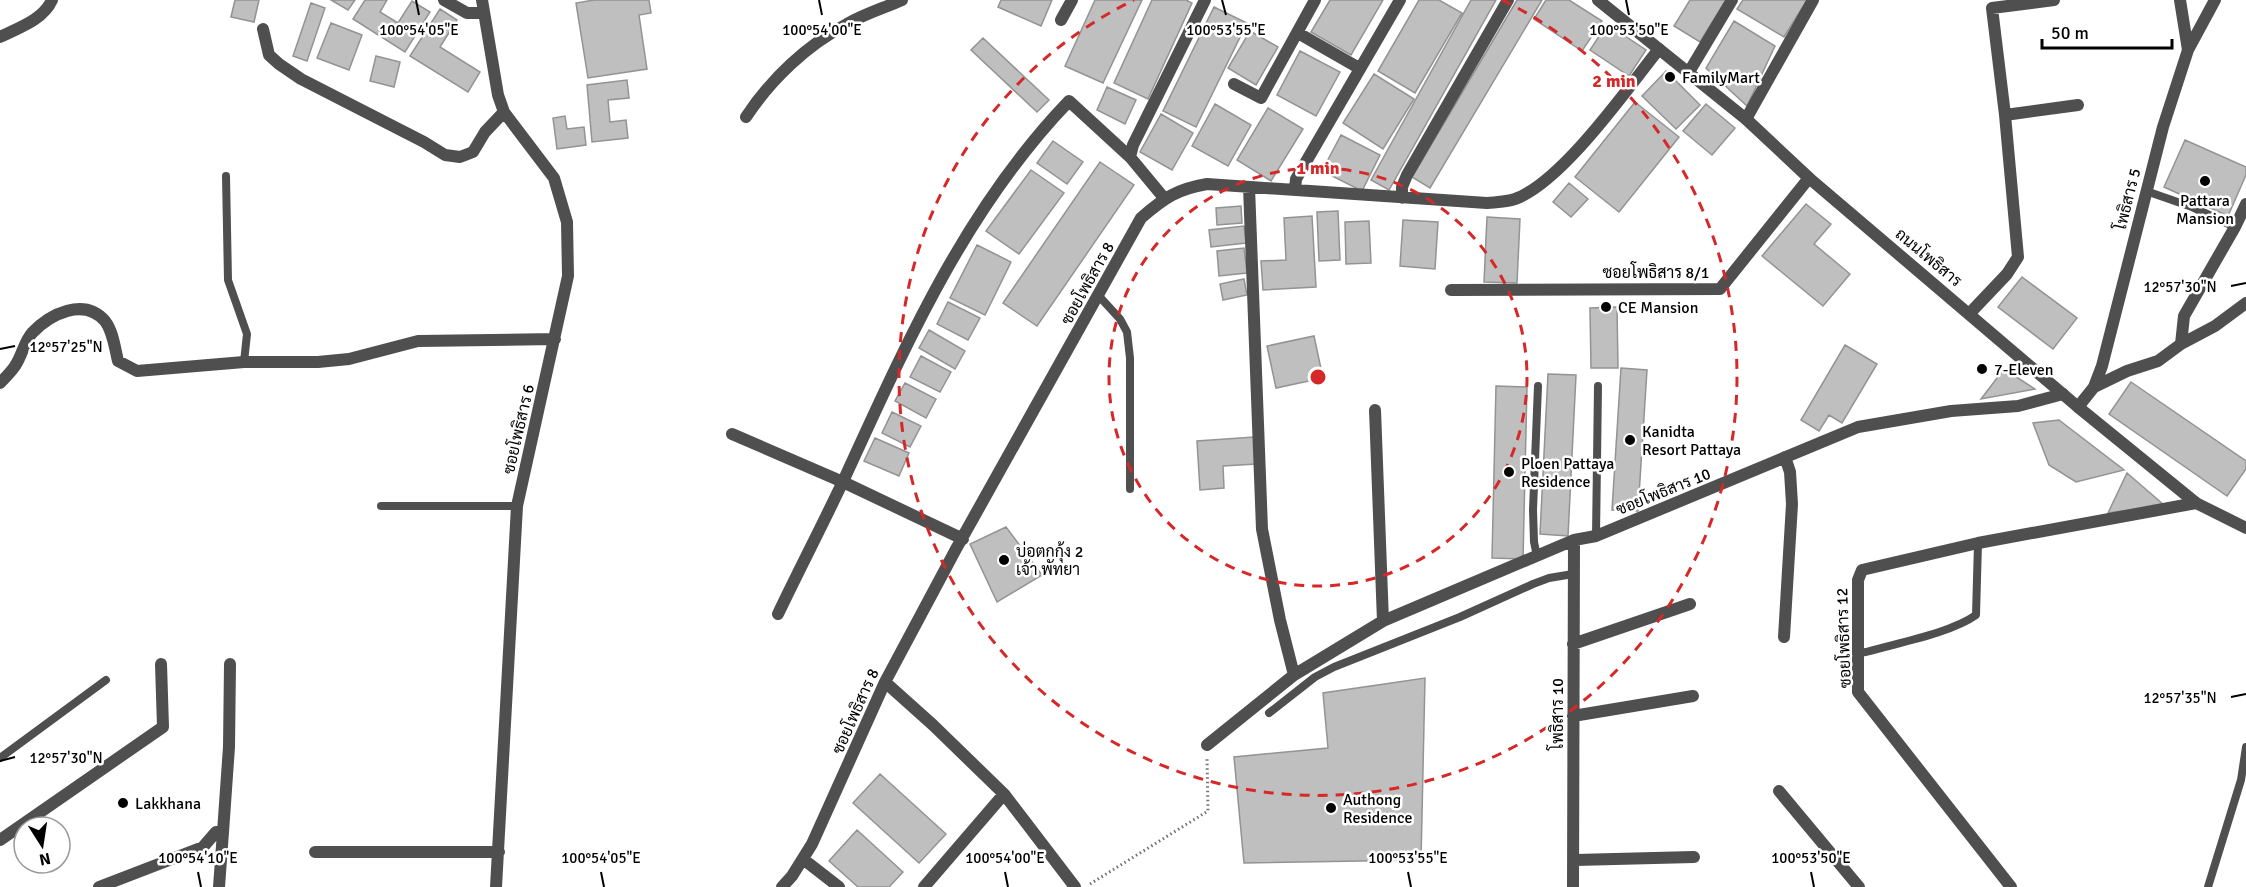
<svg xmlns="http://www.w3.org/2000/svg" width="2246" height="887" font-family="Signika,Sarabun,sans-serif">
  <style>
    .building { fill: #bfbfbf; stroke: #939393; stroke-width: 1.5 }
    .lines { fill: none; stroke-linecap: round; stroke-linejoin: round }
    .path { stroke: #717171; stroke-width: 3; stroke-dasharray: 1.5 3; stroke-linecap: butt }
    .service { stroke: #4f4f4f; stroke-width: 8 }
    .minor { stroke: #4f4f4f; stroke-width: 12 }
    .tertiary { stroke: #4f4f4f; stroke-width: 12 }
    .ticks { fill: none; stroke: #000; stroke-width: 2 }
    .ring { fill: none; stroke: #d62828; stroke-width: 3; stroke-dasharray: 10 8 }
    .poi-dot { fill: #000; stroke: #fff; stroke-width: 2 }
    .labels { text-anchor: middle; stroke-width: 5; stroke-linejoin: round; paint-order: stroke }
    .poi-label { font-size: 16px; fill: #000; stroke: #fff; text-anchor: start }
    .street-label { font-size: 16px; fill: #000; stroke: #fff }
    .ticks-label { font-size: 15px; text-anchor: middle; fill: #000; stroke: #fff; stroke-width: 5; stroke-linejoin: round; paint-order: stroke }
    .centre { fill: #d62828; stroke: #fff; stroke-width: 3 }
    .ring-label { font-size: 18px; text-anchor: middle; font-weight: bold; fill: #d62828; stroke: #fff; stroke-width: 5; stroke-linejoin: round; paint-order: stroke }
  </style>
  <rect width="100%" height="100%" fill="#fff"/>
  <path class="building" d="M235,0h24l-5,22 -23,-5z
    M331,0h24l-7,10z
    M365,0h22l-7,12 18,11 14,-22 18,11 -25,40 -52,-33z
    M594,0h55l2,13 -12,2 8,54 -59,9 -12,-75z
    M1001,0h51l-11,26 -43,-19z
    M1095,0h47l-39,83 -38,-17z
    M1152,0h34l6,3 -44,96 -34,-16z
    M1330,0h53l-32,55 -40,-23z
    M1419,0h20l23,13 -47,80 -37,-22z
    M1471,0h25l-107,190 -18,-10z
    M1517,0h25l-112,188 -18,-11z
    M1546,0h23l33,21 -20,30 -48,-32z
    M1690,0h36l-26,42 -26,-16z
    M1743,0h64l-23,37 -47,-28z
    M311,3l14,5 -18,53 -14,-5z
    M1214,7l33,16 -51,104 -33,-16z
    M440,9l17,11 -17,27 40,25 -12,20 -58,-36z
    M1734,21l41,25 -28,60 -41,-38z
    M331,23l31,12 -13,35 -32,-12z
    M1607,24l39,26 -17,26 -39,-26z
    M1250,31l28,16 -22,38 -28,-17z
    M983,38l66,62 -12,12 -66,-62z
    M1300,51l40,21 -24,44 -39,-21z
    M376,56l24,6 -6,25 -24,-6z
    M1666,71l34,34 -24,24 -34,-33z
    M1374,74l40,25 -31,50 -40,-26z
    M627,80l2,18 -21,2 2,22 16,-2 2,18 -36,4 -5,-57z
    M1107,87l29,13 -11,24 -28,-14z
    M1635,102l44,35 -60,75 -44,-35z
    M1215,104l36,21 -23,41 -36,-20z
    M1706,104l29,24 -23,27 -29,-24z
    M1268,108l35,21 -32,52 -34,-21z
    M1161,114l32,19 -21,37 -32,-18z
    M565,116l2,13 17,-2 2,18 -29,4 -4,-31z
    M1341,135l39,20 -18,36 -40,-20z
    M2185,140l61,27v8l-18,41 -64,-29z
    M1053,141l30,21 -16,22 -30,-21z
    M1100,162l34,23 -97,141 -34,-23z
    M1031,170l33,23 -45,61 -33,-23z
    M1569,183l19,16 -17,18 -18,-15z
    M1806,204l25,20 -17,20 36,30 -27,32 -61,-50z
    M1241,206l1,17 -25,2 -1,-17z
    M1338,211l2,49 -21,1 -2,-49z
    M1312,216l4,71 -53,3 -2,-29 25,-1 -2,-42z
    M1487,217l33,2 -3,64 -33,-1z
    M1403,220l35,2 -3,47 -35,-3z
    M1369,221l2,42 -25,1 -1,-42z
    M1244,226l2,17 -35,4 -2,-17z
    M977,245l34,17 -26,53 -35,-17z
    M1244,248l3,25 -28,3 -2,-25z
    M2022,277l55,41 -24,31 -55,-42z
    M1244,279l3,16 -24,5 -3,-16z
    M948,302l32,16 -12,22 -31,-16z
    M1617,307l1,61h-27l-1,-60z
    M929,330l36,21 -10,18 -36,-21z
    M1314,336l9,42 -47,10 -9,-42z
    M1845,345l32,19 -35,59 -13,-8 -10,16 -18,-11z
    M921,356l30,16 -11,20 -30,-15z
    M1621,368l26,2 -9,141 -26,-1z
    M2004,369l31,20 -54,10z
    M1548,374l28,1 -8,161 -28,-2z
    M2131,382l115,79v8l-19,27 -118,-82z
    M905,383l31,16 -10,19 -31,-17z
    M1496,386l31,1 -4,172 -31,-1z
    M892,412l29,14 -11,21 -28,-14z
    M2059,420l65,50 -48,12 -27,-17 -16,-42z
    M1254,437l2,27 -33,2 1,22 -24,2 -3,-49z
    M875,438l34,15 -10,23 -35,-15z
    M2127,473l37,32 -56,8z
    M1006,527l36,48 -45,27 -27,-58z
    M1425,678l-4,182 -177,3 -10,-106 94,-9 -5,-55z
    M880,774l66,60 -27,29 -66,-60z
    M857,830l46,42 -14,15h-31l-29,-26z"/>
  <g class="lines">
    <path class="path" d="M1090,884l118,-73 -1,-53"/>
    <path class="service" d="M226,176l2,104 19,54 -3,28
      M2146,191l46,16 43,20
      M1098,295l22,24 7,13 3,26v131
      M381,506h136
      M1596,536l2,-150
      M1537,556l-3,-14 -1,-32 5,-124
      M1857,653l9,-1c31,-9 85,-19 110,-37l2,-72
      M1269,713l46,-36 19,-10 126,-50 73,-33 16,-6 24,-4
      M0,758l106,-78
      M2208,887l33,-107 5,-33"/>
    <path class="minor" d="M444,0l23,13h16
      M482,0l16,95 6,17 50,66 13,44 1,54 -51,230 -21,381
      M2180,0l8,50
      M1061,20l11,-20
      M263,29l6,26 10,9 22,15 123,63 21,13 15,2 13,-5 12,-20 19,-20
      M1298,33l61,35
      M0,37c18,-9 43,-17 52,-37
      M1689,72l43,-72
      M1234,84l27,14 54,-98
      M2005,115l73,-10
      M746,117c25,-38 61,-72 101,-93 17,-10 37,-16 55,-24
      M1746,119l67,-119
      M1130,157l3,-12 72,-145
      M1249,187l13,342 18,91 14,55
      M1295,190l1,-11 104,-179
      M1402,198v-11l5,-12 101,-175
      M1451,290l269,-1 89,-111
      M1970,313l37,-39 11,-17 -13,-142 -13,-107 62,-8
      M2181,344l3,-28 51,-89 11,-23
      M0,383c5,-5 11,-11 15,-17 7,-10 9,-24 17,-33 18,-19 52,-36 73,-12 8,10 10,28 13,40l19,10 107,-9h74l31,-3 69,-18 137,-2
      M2094,387l33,-16 31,-10 23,-17 34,-18 31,-23
      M2078,407l16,-20 8,-21 61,-239 25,-77 27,-50
      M1375,410l8,211
      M732,434l111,48 120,57
      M778,614c22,-46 46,-92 68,-139 61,-133 120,-267 223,-374l61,56 34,41
      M1784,637l8,-133 -2,-32 -5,-15
      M1573,644l117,-40
      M885,682l48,43 71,69 71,93
      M1573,716l120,-20
      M1207,745l87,-70 89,-54 191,-81 22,-4 262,-109 93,-16 67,-5 45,-12
      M1779,791l80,96
      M223,832l6,-85 1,-83
      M0,840l163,-113 -2,-63
      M315,852h184
      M803,859l36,28
      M1575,860l119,-3
      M99,887l104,-40 13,-15h7l-4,55
      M782,887l10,-11 20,-32 73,-162 71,-133 185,-331c23,-20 36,-29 66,-34l280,19c10,-1 19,-1 28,-4 47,-17 112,-110 144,-150
      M924,887l80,-93
      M1573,887l1,-347
      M2011,887l-153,-195v-112l4,-10 116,-27 218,-40"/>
    <path class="tertiary" d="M1598,0l148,119 63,59 269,229 118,96 50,25"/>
  </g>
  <path class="ticks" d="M416,0l3,15M819,0l3,15M1222,0l4,15M1626,0l3,15M2231,286l15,-3M0,349l15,-3M2231,697l15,-3M0,761l15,-4M198,872l3,15M601,872l3,15M1005,872l3,15M1408,872l3,15M1811,872l3,15"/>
  <g class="ring">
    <circle cx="1318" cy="377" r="209"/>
    <path d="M1502 0A419 419 0 1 1 1134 0"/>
  </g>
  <g class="poi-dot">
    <circle cx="1670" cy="77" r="6"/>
    <circle cx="2205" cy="181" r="6"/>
    <circle cx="1606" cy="307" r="6"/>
    <circle cx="1982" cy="369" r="6"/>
    <circle cx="1630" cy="440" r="6"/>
    <circle cx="1509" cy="472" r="6"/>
    <circle cx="1004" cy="560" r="6"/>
    <circle cx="123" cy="803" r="6"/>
    <circle cx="1331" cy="808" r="6"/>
  </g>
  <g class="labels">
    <g class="poi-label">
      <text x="1682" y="83">FamilyMart</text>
      <text x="2205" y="206" text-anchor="middle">Pattara<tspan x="2205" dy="18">Mansion</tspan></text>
      <text x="1618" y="313">CE Mansion</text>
      <text x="1994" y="375">7-Eleven</text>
      <text x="1642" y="437">Kanidta<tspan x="1642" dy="18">Resort Pattaya</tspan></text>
      <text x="1521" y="469">Ploen Pattaya<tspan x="1521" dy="18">Residence</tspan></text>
      <text x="1016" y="557">บ่อตกกุ้ง 2<tspan x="1016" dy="18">เจ้า พัทยา</tspan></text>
      <text x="1343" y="805">Authong<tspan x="1343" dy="18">Residence</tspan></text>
      <text x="135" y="809">Lakkhana</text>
    </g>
    <g class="street-label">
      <text transform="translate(2127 199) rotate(-76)" y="6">โพธิสาร 5</text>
      <text transform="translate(1929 257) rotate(40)" y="6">ถนนโพธิสาร</text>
      <text x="1656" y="278">ซอยโพธิสาร 8/1</text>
      <text transform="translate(1087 283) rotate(-61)" y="6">ซอยโพธิสาร 8</text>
      <text transform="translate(518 429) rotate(-77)" y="6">ซอยโพธิสาร 6</text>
      <text transform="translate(1663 491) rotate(-22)" y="6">ซอยโพธิสาร 10</text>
      <text transform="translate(1843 638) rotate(-92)" y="6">ซอยโพธิสาร 12</text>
      <text transform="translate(855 711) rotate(-66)" y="6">ซอยโพธิสาร 8</text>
      <text transform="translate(1557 714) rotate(-90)" y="6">โพธิสาร 10</text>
    </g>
  </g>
  <g class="ticks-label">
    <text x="419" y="35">100°54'05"E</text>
    <text x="822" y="35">100°54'00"E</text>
    <text x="1226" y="35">100°53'55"E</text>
    <text x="1629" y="35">100°53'50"E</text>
    <text x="2180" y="292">12°57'30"N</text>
    <text x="66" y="352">12°57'25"N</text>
    <text x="2180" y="703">12°57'35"N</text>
    <text x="66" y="763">12°57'30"N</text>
    <text x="198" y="863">100°54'10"E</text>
    <text x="601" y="863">100°54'05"E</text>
    <text x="1005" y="863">100°54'00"E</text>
    <text x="1408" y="863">100°53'55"E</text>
    <text x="1811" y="863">100°53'50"E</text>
  </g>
  <circle cx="1318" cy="377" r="9" class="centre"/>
  <g class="ring-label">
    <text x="1614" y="87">2 min</text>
    <text x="1318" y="174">1 min</text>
  </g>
  <g transform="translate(42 845) rotate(168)"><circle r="28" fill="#ffffff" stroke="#999999" stroke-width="1.5"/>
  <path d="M0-4.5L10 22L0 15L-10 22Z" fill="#000000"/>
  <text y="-9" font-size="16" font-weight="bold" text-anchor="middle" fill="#000000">N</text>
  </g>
  <path d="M2042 39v9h130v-9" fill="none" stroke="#000000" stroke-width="3"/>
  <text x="2051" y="39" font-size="18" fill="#000000" stroke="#ffffff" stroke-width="4.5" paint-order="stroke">50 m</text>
</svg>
